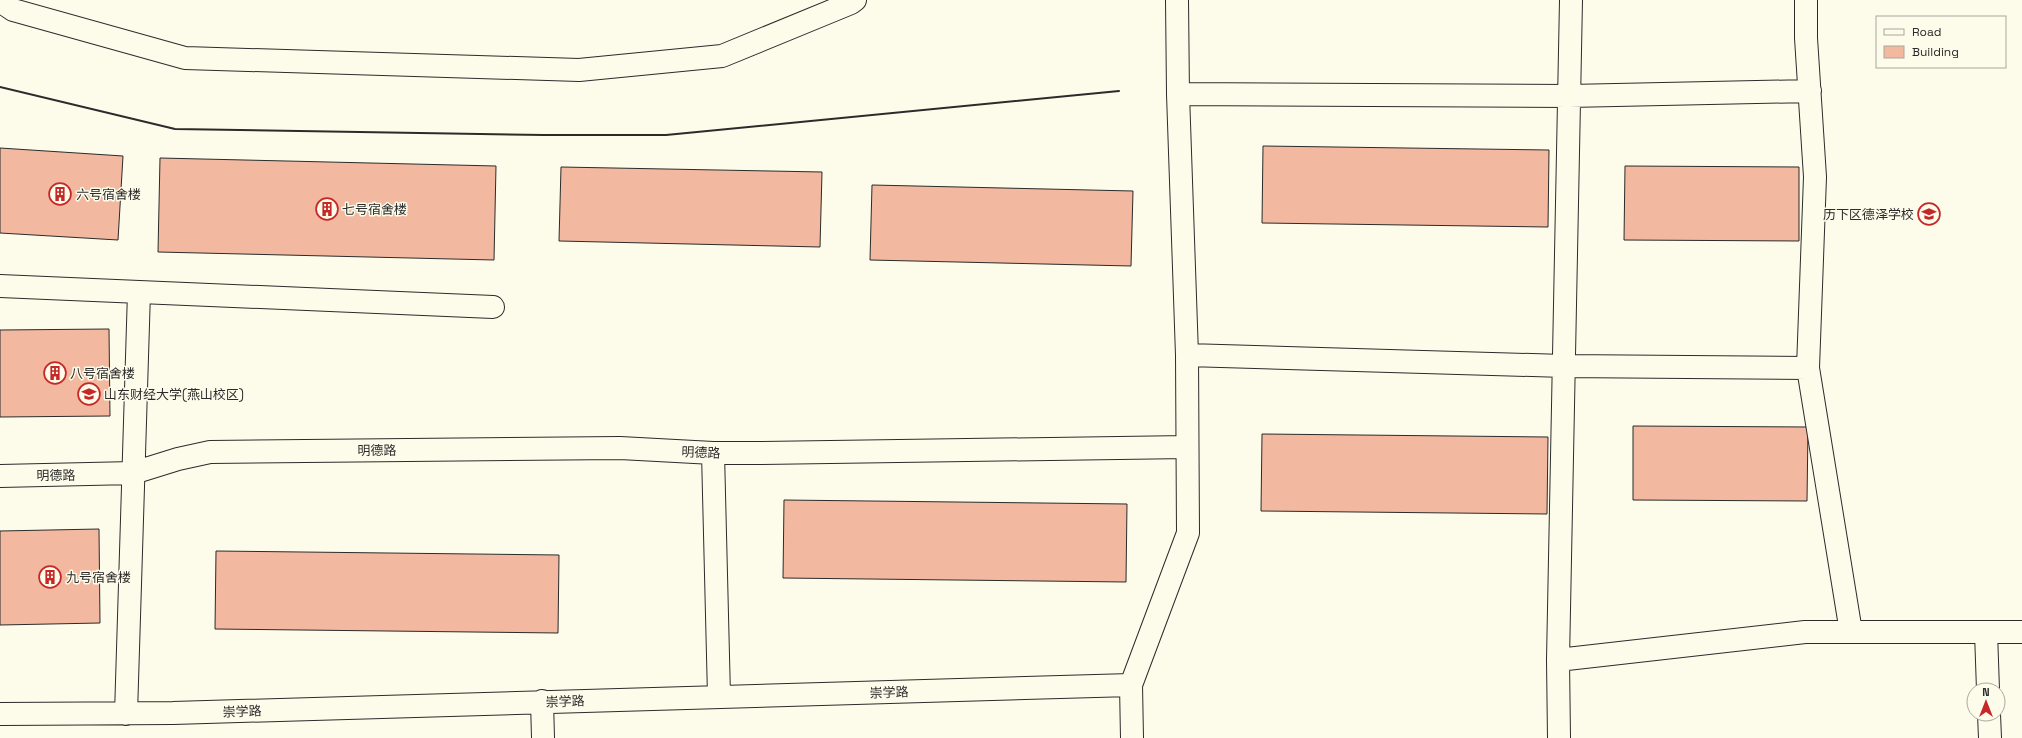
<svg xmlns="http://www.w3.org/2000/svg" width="2022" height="738" font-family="'Space Grotesk','Noto Sans SC',sans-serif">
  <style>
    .building { fill: #f2b8a0; stroke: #2b2b2b }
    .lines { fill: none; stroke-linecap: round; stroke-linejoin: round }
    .minor-casing { stroke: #2b2b2b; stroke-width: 24 }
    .minor { stroke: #fdfbea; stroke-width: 22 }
    .wall { stroke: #2b2b2b; stroke-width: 2 }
    .labels { text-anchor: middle; stroke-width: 3; stroke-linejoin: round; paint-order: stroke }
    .poi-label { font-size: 13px; fill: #2b2b2b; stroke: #fdfbea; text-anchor: start }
    .street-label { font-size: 13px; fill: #2b2b2b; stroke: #fdfbea }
  </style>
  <rect width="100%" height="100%" fill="#fdfbea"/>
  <path class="building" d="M1263,146l286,4 -1,77 -286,-4z
    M0,148l123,8 -5,84 -118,-7z
    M160,158l336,8 -2,94 -336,-8z
    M1625,166l174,1v74l-175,-1z
    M561,167l261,5 -2,75 -261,-6z
    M872,185l261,6 -2,75 -261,-6z
    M109,329l1,87 -110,1v-87z
    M1633,426l175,1 -1,74 -174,-1z
    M1262,434l286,3 -1,77 -286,-3z
    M784,500l343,4 -1,78 -343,-4z
    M99,529l1,94 -100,2v-94z
    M216,551l343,4 -1,78 -343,-4z"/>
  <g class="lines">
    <g class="minor-casing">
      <path id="minor" d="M1806,0v38l9,139 -7,191 43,264
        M0,1l13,9 172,48 394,12 143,-14 129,-53 4,-3
        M1178,94l391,2 241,-5
        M0,286l493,21
        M1187,355l377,11 244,2
        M713,453l6,243
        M0,476l133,-3 45,-14 32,-7 410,-4 93,5h44l430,-6
        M1986,632l2,58
        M1558,660l13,-660
        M542,701l1,37
        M0,714l173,-1 958,-28
        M126,714l13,-422
        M1989,714l1,24
        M1132,738l-1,-53 57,-152 -1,-178 -9,-261 -1,-94
        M1559,738l-1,-78 247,-28h217"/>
    </g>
    <use href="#minor" class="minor"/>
    <path class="wall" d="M0,87l175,42 369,6h122l453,-44"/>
  </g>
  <defs>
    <g id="building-ring" transform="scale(1.15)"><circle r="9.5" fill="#fdfbea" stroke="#c62828" stroke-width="1.5"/><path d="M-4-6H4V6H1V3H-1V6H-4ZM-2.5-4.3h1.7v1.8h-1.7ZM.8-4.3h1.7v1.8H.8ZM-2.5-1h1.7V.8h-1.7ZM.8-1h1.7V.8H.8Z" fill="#c62828"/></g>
    <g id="school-ring" transform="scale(1.15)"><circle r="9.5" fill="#fdfbea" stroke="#c62828" stroke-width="1.5"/><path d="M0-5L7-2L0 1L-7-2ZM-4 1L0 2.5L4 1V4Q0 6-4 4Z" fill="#c62828"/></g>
    <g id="university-ring" transform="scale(1.15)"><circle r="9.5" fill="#fdfbea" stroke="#c62828" stroke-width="1.5"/><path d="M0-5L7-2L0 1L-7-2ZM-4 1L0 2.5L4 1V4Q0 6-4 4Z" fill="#c62828"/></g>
  </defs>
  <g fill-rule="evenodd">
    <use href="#building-ring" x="60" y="194"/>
    <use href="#building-ring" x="327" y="209"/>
    <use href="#school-ring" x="1929" y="214"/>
    <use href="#building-ring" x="55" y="373"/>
    <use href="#university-ring" x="89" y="394"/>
    <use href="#building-ring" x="50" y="577"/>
  </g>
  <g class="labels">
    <g class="poi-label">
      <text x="76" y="199">六号宿舍楼</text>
      <text x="342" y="214">七号宿舍楼</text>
      <text x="1914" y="219" text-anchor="end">历下区德泽学校</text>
      <text x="70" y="378">八号宿舍楼</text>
      <text x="104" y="399">山东财经大学(燕山校区)</text>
      <text x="66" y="582">九号宿舍楼</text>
    </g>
    <g class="street-label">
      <text transform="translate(377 450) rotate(-1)" y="5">明德路</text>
      <text transform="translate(701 452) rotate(2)" y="5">明德路</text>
      <text transform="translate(56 475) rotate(-1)" y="5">明德路</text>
      <text transform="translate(889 692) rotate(-2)" y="5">崇学路</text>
      <text transform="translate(565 701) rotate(-2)" y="5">崇学路</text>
      <text transform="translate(242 711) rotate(-2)" y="5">崇学路</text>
    </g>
  </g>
  <rect x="1876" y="16" width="130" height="52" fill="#fdfbea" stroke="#a9a89e"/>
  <rect x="1884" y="29" width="20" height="6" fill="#fdfbea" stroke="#a9a89e"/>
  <text x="1912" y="36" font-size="12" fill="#2b2b2b">Road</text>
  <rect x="1884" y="46" width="20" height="12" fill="#f2b8a0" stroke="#a9a89e"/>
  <text x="1912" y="56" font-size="12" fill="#2b2b2b">Building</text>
  <g transform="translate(1986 702)"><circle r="19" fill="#fdfbea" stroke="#a9a89e"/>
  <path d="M0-3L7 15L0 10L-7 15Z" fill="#c62828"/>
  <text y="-6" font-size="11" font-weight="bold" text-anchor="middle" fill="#2b2b2b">N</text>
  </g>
</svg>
